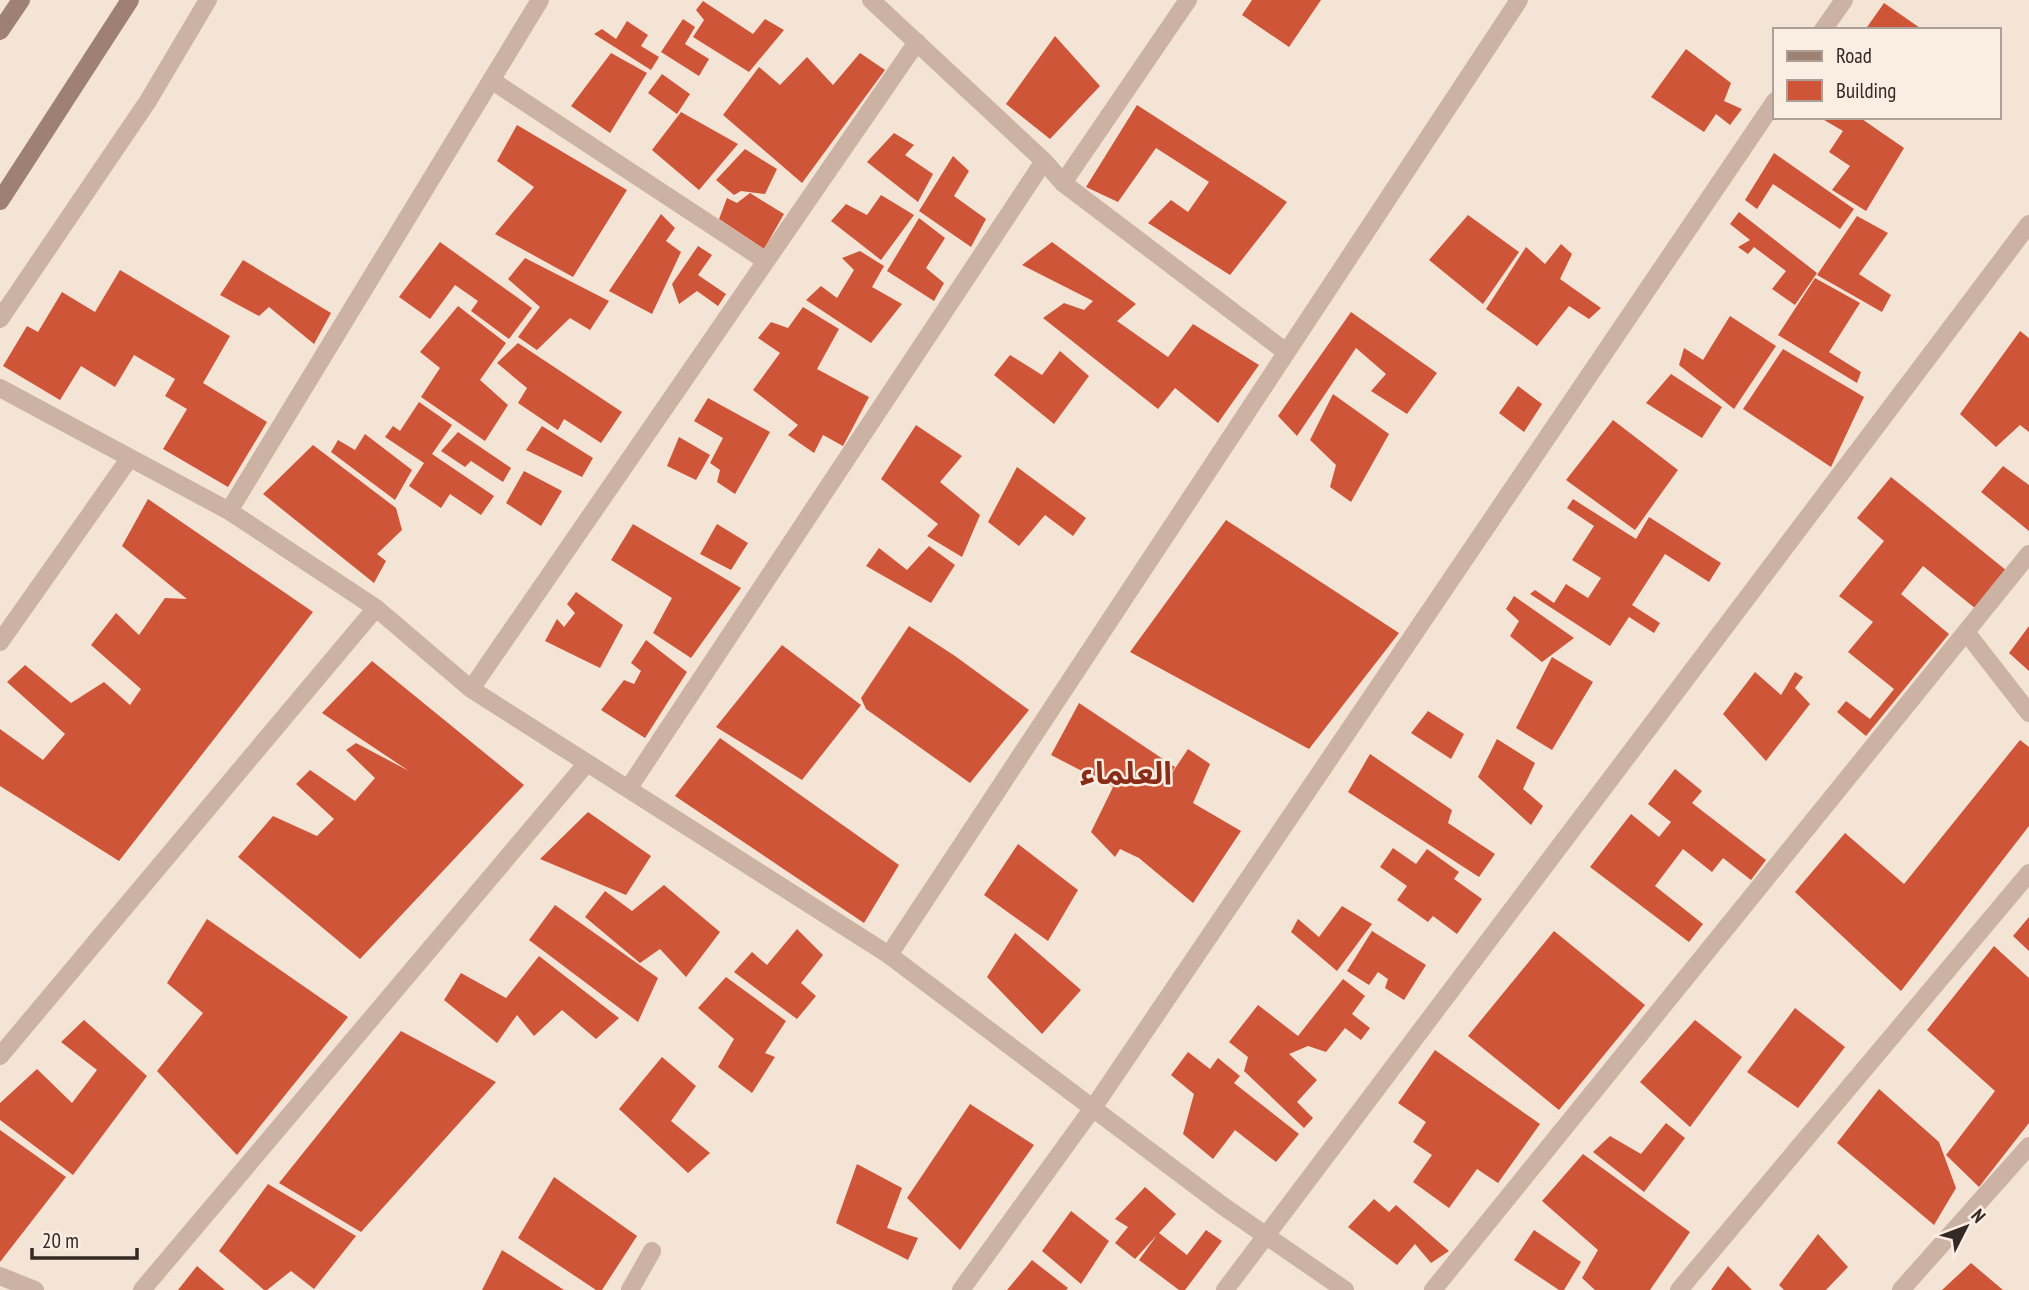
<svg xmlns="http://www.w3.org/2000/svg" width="2029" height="1290" font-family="'PT Sans Narrow','Noto Sans Arabic',sans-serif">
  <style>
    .building { fill: #cf5538 }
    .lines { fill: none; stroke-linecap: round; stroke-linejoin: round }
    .minor { stroke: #cbb2a2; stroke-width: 18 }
    .secondary { stroke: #9f8173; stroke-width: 18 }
    .labels { text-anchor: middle; stroke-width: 5; stroke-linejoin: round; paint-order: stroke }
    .district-label { font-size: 32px; font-weight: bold; fill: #892d18; stroke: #faeee3 }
  </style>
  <rect width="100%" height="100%" fill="#f3e4d6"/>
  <path class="building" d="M1252,0h69l-32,47 -47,-32z
    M703,1l50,33 12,-15 19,11 -35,42 -56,-35 11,-17 -8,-10z
    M1884,3l39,27h-58z
    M683,19l12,8 -10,17 24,15 -10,17 -38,-24z
    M627,21l21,14 -7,11 18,11 -8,13 -57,-36 8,-5 14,10z
    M1055,36l45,50 -50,53 -44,-35z
    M1686,49l45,34 -7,18 18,8 -12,16 -14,-11 -12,18 -53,-35z
    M611,53l36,20 -37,60 -39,-27z
    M860,53l25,17 -83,113 -79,-68 36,-48 21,18 27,-28 26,28z
    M662,74l28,20 -13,20 -29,-21z
    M1137,105l150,97 -57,73 -82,-52 23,-23 17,12 21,-30 -53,-34 -38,54 -32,-15z
    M681,112l57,32 -39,46 -47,-40z
    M1819,117h40l45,31 -38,63 -34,-21 18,-24 -21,-14 14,-21z
    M517,125l110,65 -54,87 -78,-43 39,-47 -37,-26z
    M894,133l20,12 -9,10 28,19 -15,28 -51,-40z
    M745,149l32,20 -12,25 -24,-3 -7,4 -18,-15z
    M1774,153l80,56 -14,20 -67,-45 -16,25 -12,-9z
    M953,156l16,15 -15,25 32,23 -15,28 -52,-36z
    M750,193l34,21 -20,35 -45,-30 8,-21 10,5z
    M881,195l33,20 -33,45 -50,-39 15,-17 21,11z
    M1739,212l78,61 -22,32 -23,-16 14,-18 -32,-24 -6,7 -10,-7 12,-7 -20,-16z
    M661,214l14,14 -9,13 15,11 -29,62 -43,-23z
    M1468,215l51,37 -36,52 -54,-44z
    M1857,216l31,17 -29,41 32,21 -9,17 -65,-37z
    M919,218l26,20 -19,30 18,15 -10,18 -47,-30z
    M440,242l92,66 -23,31 -38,-28 7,-10 -23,-16 -25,34 -31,-22z
    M1052,242l84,62 -19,17 51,36 25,-33 66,41 -41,58 -43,-35 -17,21 -115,-91 21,-15 20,7 9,-9 -71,-36z
    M1561,244l11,10 -12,25 41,29 -12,11 -20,-13 -32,40 -51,-37 40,-62 19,17z
    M698,246l14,9 -14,20 28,19 -8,12 -21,-15 -18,13 -7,-20z
    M860,251l24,15 -12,21 30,17 -31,39 -65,-43 15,-14 16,12 17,-28 -12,-12z
    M525,258l84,43 -19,29 -20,-12 -33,32 -19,-13 22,-30 -32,-28z
    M243,260l88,53 -17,31 -45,-37 -10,9 -39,-21z
    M120,270l110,66 -27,47 64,39 -39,65 -65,-38 24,-40 -22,-13 10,-17 -41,-24 -19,32 -34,-21 -21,34 -57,-34 24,-40 11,6 24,-40 33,20z
    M1815,278l45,25 -31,49 32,20 -4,11 -79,-48z
    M458,306l48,37 -26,37 28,25 -23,36 -64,-44 19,-29 -20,-16z
    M803,307l36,22 -22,40 52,28 -26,49 -20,-11 -9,18 -26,-18 10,-10 -45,-35 27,-37 -22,-15 13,-16 17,6z
    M1351,312l86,61 -30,41 -36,-23 15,-17 -30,-26 -59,88 -19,-20z
    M1730,316l46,30 -42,63 -55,-44 5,-17 19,12z
    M2020,331l9,7v94l-9,-7 -24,22 -36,-33z
    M518,343l104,69 -21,31 -37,-24 -6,11 -40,-27 9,-15 -30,-25z
    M1783,349l81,48 -33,70 -88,-58z
    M1060,351l29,25 -35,48 -60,-49 16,-20 32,20z
    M1671,374l51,33 -20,31 -56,-35z
    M1518,386l24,18 -18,28 -25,-19z
    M1333,394l56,40 -38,68 -21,-15 6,-22 -26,-25z
    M708,398l62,34 -35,62 -18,-12 3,-12 -10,-7 13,-25 -29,-17z
    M419,402l33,23 -20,29 62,42 -13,19 -31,-21 -9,14 -32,-22 15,-23 -39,-26 8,-11 7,5z
    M1613,420l65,50 -43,60 -69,-50z
    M916,425l46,31 -22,26 40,33 -18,42 -35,-21 11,-12 -57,-45z
    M542,426l51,32 -11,19 -56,-27z
    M458,432l53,36 -8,14 -32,-21 -6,6 -24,-16z
    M365,434l47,36 -17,30 -64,-48 7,-12 17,10z
    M679,437l31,18 -14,25 -29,-14z
    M313,445l83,63 6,22 -25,24 9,7 -12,22 -111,-89z
    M2003,466l26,19v46l-48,-39z
    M1017,467l69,51 -13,18 -28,-21 -26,31 -31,-24z
    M524,471l38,20 -21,35 -35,-23z
    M1891,477l116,94 -31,38 -53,-43 -22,28 48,40 -83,102 -29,-24 9,-11 24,18 24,-30 -46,-37 25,-30 -34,-26 45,-55 -27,-23z
    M148,499l165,113 -194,249 -119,-75v-57l43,31 22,-26 -58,-52 18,-17 46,38 33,-21 26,23 11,-16 -50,-44 25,-32 23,22 26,-37 22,1 -65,-53z
    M1573,499l63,40 13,-22 72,46 -12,19 -44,-28 -33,51 28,18 -6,10 -25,-16 -19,29 -80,-52 5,-4 19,13 12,-19 22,14 13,-20 -29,-18 22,-34 -27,-18z
    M1226,520l173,113 -90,116 -179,-97z
    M633,524l108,64 -50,70 -38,-25 19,-35 -61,-38z
    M717,524l31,19 -17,27 -31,-16z
    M929,546l26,19 -24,38 -65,-37 13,-18 28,22z
    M576,592l47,33 -23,43 -55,-27 12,-22 7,8 11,-14 -8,-9z
    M1514,596l60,42 -32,24 -32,-26 9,-15 -13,-12z
    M909,626l46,30 74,54 -59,73 -104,-74 -5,-11z
    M2029,626v45l-20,-18z
    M646,640l41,32 -42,66 -44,-28 23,-30 10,4 7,-13 -10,-8z
    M782,645l79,60 -59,75 -86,-53z
    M1552,657l41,25 -41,68 -36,-22z
    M372,661l152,124 -164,174 -122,-102 35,-41 44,20 17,-17 -38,-35 14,-14 45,31 20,-23 -29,-28 10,-7 53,28 -87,-58z
    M1755,672l26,23 14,-23 8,5 -8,11 15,16 -44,57 -43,-47z
    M1079,703l96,64 -15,24 28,-42 22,15 -17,39 48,28 -48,72 -54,-45 -19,-9 -5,8 -24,-25 22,-45 -62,-32z
    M1428,711l36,23 -13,25 -40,-26z
    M720,738l179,127 -35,58 -189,-127z
    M1497,739l38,24 -12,26 20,17 -12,19 -53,-48z
    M2020,740l9,7v79l-128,165 -106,-99 50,-59 59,51z
    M1370,754l82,56 -4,13 47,31 -16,23 -131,-85z
    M1675,769l27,22 -10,12 74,57 -15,20 -28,-22 -11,14 -29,-23 -28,37 48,38 -14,18 -99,-75 41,-53 28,23 12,-15 -23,-18z
    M588,812l63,44 -25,39 -86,-36z
    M1018,844l60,46 -30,51 -64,-46z
    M1393,848l23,16 11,-15 32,23 -5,7 28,20 -25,35 -24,-18 -5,6 -31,-22 10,-14 -27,-19z
    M664,885l56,47 -34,45 -26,-28 -20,14 -55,-46 20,-26 27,20z
    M555,905l103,73 -20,44 -109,-82z
    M1342,906l30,18 -35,47 -46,-39 7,-13 21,18z
    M2029,917v34l-16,-15z
    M207,919l141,98 -111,138 -80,-84 46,-58 -36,-30z
    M797,929l26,26 -22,28 15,13 -19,23 -63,-47 18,-20 15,13z
    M1372,931l54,34 -22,35 -19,-12 3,-9 -10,-7 -9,13 -22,-14z
    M1554,931l91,74 -86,105 -91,-74z
    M1015,933l66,57 -39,44 -55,-57z
    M1994,946l35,32v145l-50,64 -33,-32 49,-64 -68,-61z
    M539,956l80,62 -23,21 -34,-29 -28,26 -17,-21 -20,28 -53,-43 17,-27 45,25z
    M726,977l60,44 -21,32 10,4 -23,36 -34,-26 16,-28 -36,-31z
    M1343,979l22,17 -13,18 18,14 -9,12 -16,-12 -19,24 -18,-6 -19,8 28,26 -20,22 16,16 -9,10 -60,-57 4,-14 -19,-15 29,-37 40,31z
    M1795,1008l50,39 -47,61 -51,-36z
    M84,1020l63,56 -74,99 -73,-55v-17l37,-34 35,34 25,-33 -36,-28z
    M1695,1020l47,37 -52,70 -50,-45z
    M401,1031l95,51 -135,150 -82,-49z
    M1435,1050l105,74 -42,59 -21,-14 -28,39 -36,-26 19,-27 -19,-13 13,-20 -28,-19z
    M1188,1052l22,17 8,-11 22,18 -6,7 65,51 -23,28 -41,-32 -22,29 -30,-25 11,-40 -23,-19z
    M662,1057l34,29 -25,35 39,32 -22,20 -69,-64z
    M1879,1089l60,53 17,46 -22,37 -97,-82z
    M970,1104l64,41 -74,105 -53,-52z
    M1666,1123l19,15 -41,54 -51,-40 17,-16 31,18z
    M0,1130l66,47 -66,85z
    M1583,1154l107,78 -40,58h-55l-13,-12 16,-28 -56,-49z
    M857,1164l45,24 -15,40 31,10 -10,22 -72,-37z
    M554,1177l83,59 -35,54h-6l-78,-52z
    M268,1184l88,52 -42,53 -23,-18 -24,19h-3l-45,-39z
    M1145,1187l31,27 -17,19 28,22 19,-25 16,11 -37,49h-6l-40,-30 18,-25 -22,24 -20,-16 13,-16 -13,-8z
    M1374,1199l15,13 7,-7 53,46 -18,12 -16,-19 -18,21 -49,-38z
    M1071,1211l38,30 -28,43 -39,-33z
    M1534,1230l47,32 -17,28h-5l-45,-30z
    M1818,1234l30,33 -22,23h-42l-5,-5z
    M502,1250l62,40h-82z
    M1032,1260l36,28 -2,2h-59z
    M1971,1263l32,27h-61z
    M197,1266l28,24h-47z
    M1728,1266l24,24h-41z"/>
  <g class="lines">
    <path class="minor" d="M871,0l173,161 19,22 223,169
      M1823,30l21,-30
      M491,80l275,181
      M1063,183l125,-183
      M0,319l148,-218 60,-101
      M0,388l229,123 147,97 95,81 418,266 334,251 122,84
      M229,511l311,-511
      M1966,632l63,81
      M0,642l129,-183
      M471,689l446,-647
      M628,789l416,-628
      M889,955l630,-955
      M0,1056l376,-448
      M0,1276l35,14
      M142,1290l445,-527
      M630,1290l22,-39
      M961,1290l132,-182 682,-1007
      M1225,1290l804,-1066
      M1433,1290l596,-736
      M1679,1290l350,-417
      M1901,1290l128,-144"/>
    <path class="secondary" d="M0,31l21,-31
      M0,201l130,-201"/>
  </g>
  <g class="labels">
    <g class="district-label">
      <text x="1126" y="784">العلماء</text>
    </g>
  </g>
  <rect x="1773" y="28" width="228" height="91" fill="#faeee3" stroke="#ab9f97" stroke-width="2"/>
  <rect x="1787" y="51" width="35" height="10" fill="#9f8173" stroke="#ab9f97" stroke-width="2"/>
  <text x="1836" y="63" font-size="21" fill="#352925">Road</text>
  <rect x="1787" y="80" width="35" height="21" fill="#cf5538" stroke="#ab9f97" stroke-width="2"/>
  <text x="1836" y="98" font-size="21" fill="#352925">Building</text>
  <g transform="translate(1966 1227) rotate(48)" stroke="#faeee3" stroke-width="5" paint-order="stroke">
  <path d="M0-5L12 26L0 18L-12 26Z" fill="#352925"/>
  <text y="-10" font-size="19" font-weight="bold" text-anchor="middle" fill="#352925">N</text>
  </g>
  <path d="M32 1248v10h105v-10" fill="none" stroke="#352925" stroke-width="3.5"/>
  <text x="42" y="1248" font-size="21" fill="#352925" stroke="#faeee3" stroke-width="5" paint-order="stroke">20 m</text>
</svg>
